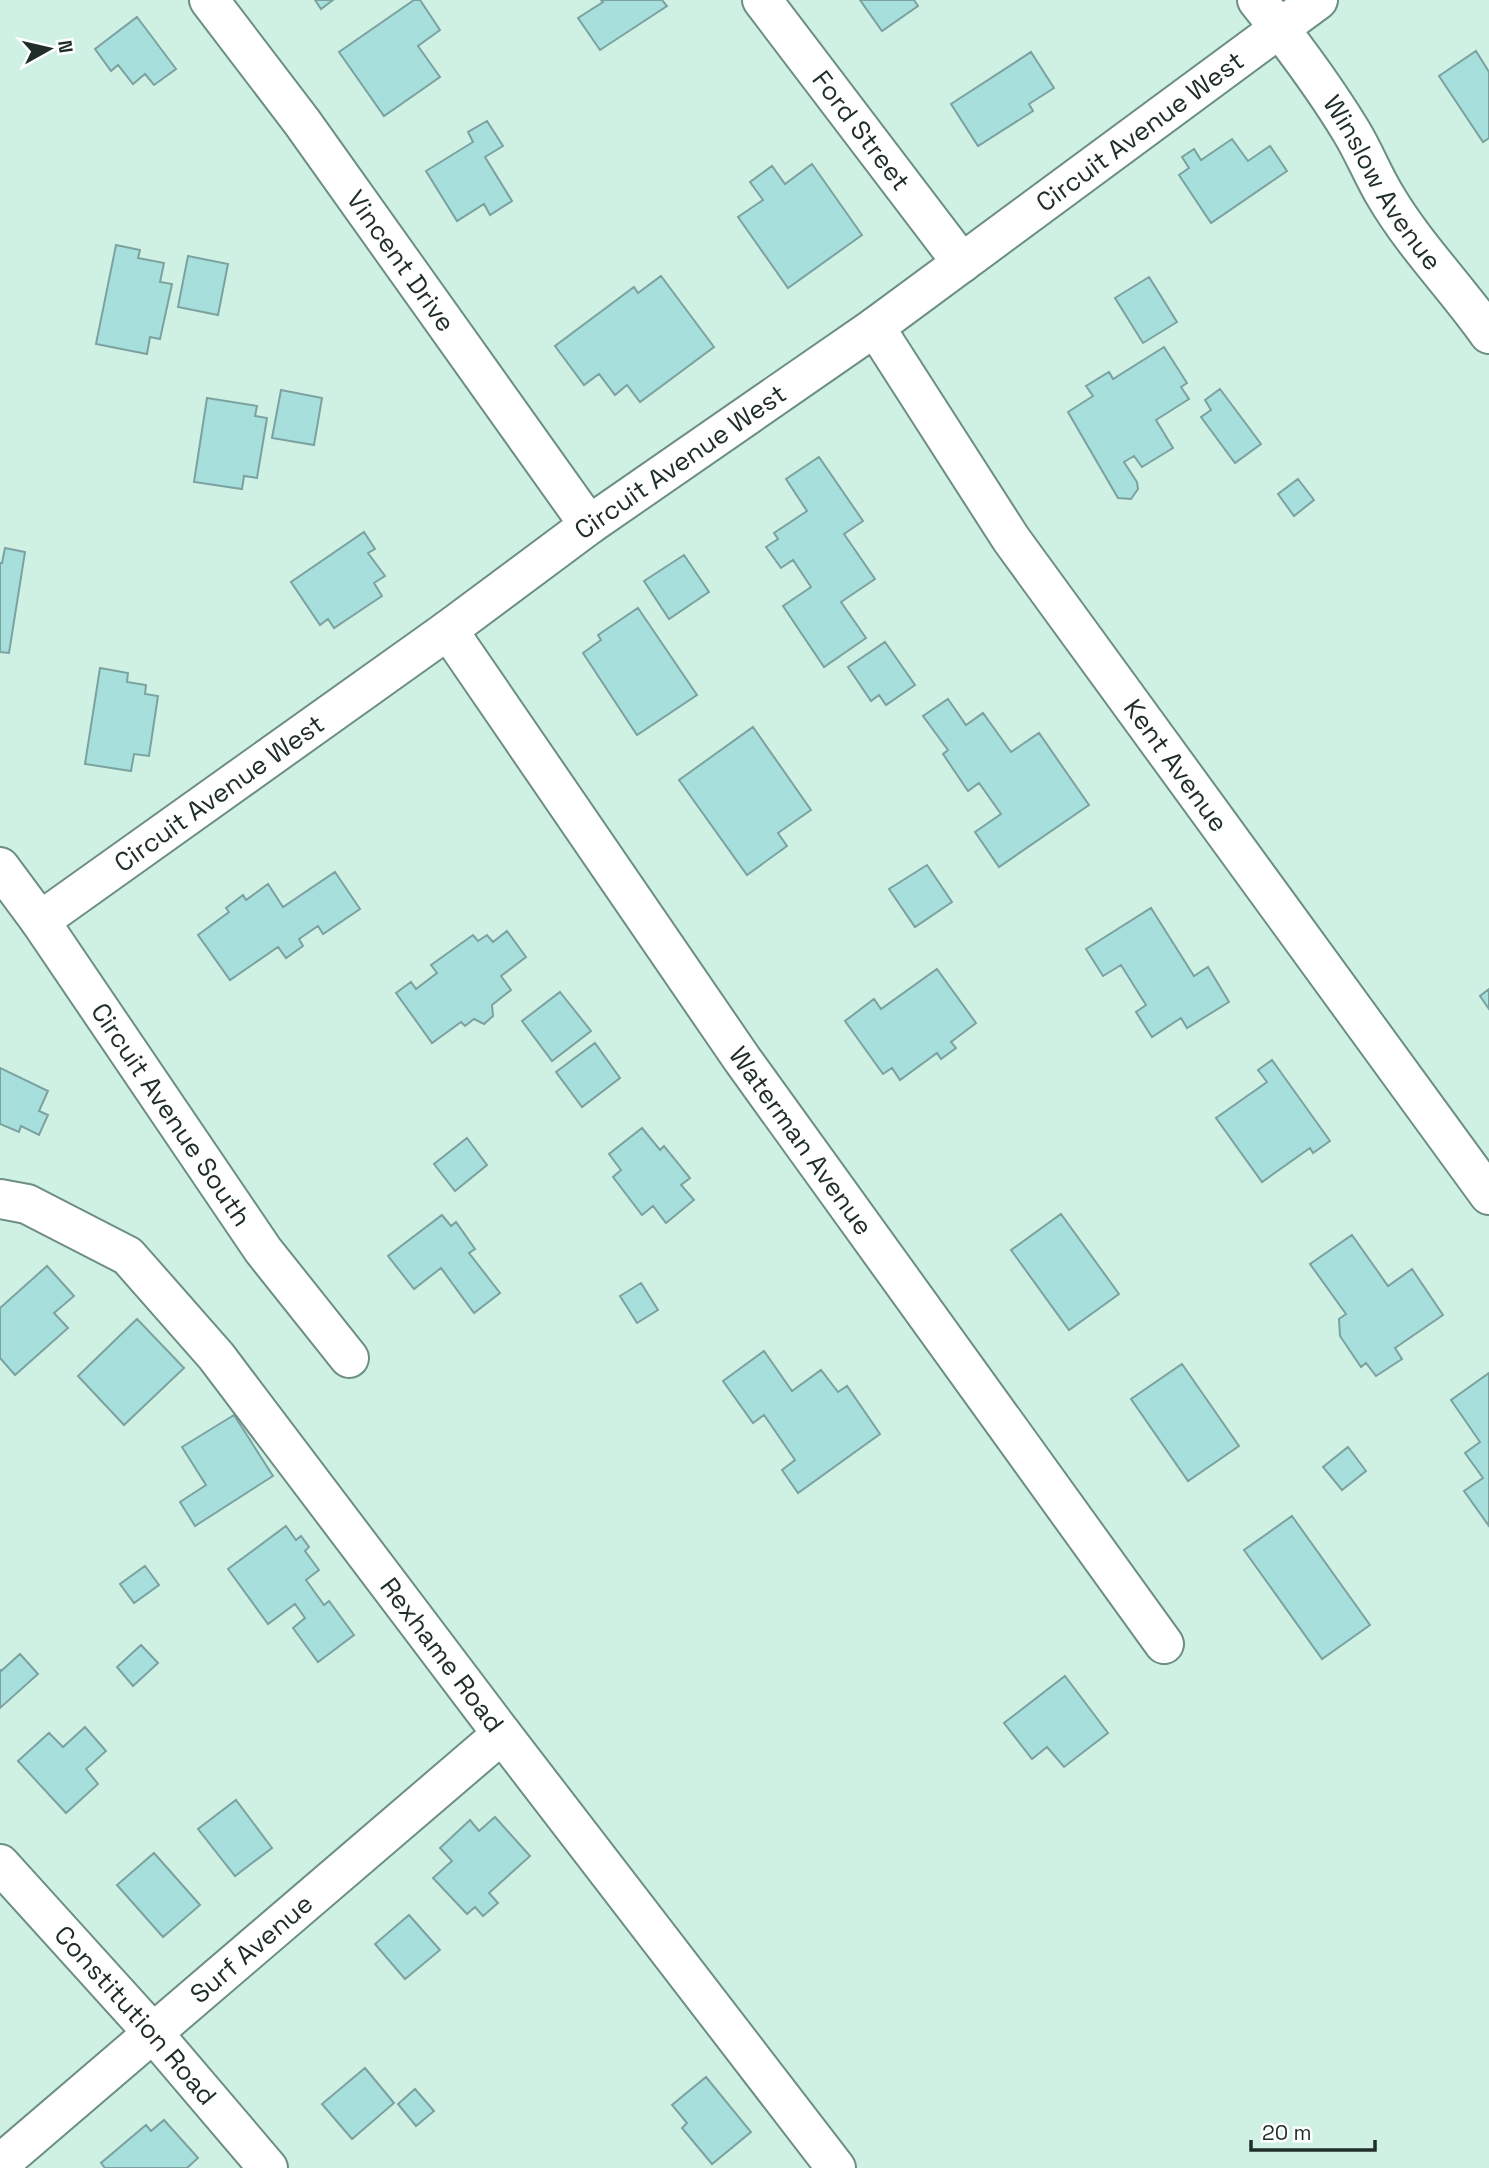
<svg xmlns="http://www.w3.org/2000/svg" width="1489" height="2168" font-family="'Space Grotesk',sans-serif">
  <style>
    .building { fill: #a7dfdd; stroke: #7ca2a0; stroke-width: 2 }
    .lines { fill: none; stroke-linecap: round; stroke-linejoin: round }
    .minor-casing { stroke: #6d8e82; stroke-width: 42 }
    .minor { stroke: #fff; stroke-width: 38 }
    .labels { text-anchor: middle; stroke-width: 5; stroke-linejoin: round; paint-order: stroke }
    .street-label { font-size: 26px; fill: #202e29; stroke: #fff }
  </style>
  <rect width="100%" height="100%" fill="#cef1e4"/>
  <path class="building" d="M315,0h18l-12,9z
    M414,0h6l20,30 -22,16 22,31 -56,39 -45,-64z
    M601,0h61l5,6 -67,44 -22,-32 25,-16z
    M860,0h54l4,6 -36,25z
    M137,17l39,52 -22,16 -9,-11 -12,10 -15,-19 -7,6 -16,-22z
    M1476,51l13,21v66l-6,4 -44,-66z
    M1031,52l23,36 -25,16 4,7 -55,35 -27,-42z
    M487,121l16,25 -18,11 27,44 -22,14 -6,-11 -27,17 -31,-50 47,-29 -5,-10z
    M1232,139l16,22 22,-15 17,25 -76,52 -32,-48 10,-7 -7,-11 12,-8 7,11z
    M812,164l50,71 -74,53 -50,-71 25,-17 -13,-18 22,-16 13,18z
    M116,245l24,5 -2,8 26,5 -4,19 12,2 -12,55 -10,-2 -3,17 -51,-10z
    M188,256l40,8 -10,51 -40,-8z
    M661,276l53,71 -74,55 -13,-17 -12,10 -16,-21 -15,11 -29,-39 79,-59 4,6z
    M1149,277l28,45 -34,21 -28,-45z
    M1164,347l23,36 -6,4 8,12 -33,21 17,28 -31,19 -8,-11 -10,6 13,20 1,7 -7,10 -13,-1 -50,-86 25,-16 -7,-10 23,-14 4,7z
    M1220,389l41,55 -26,19 -34,-46 10,-7 -6,-10z
    M281,390l41,8 -8,47 -42,-7z
    M207,398l50,8 -2,10 12,2 -10,60 -13,-2 -2,13 -48,-7z
    M819,457l44,64 -19,13 31,45 -34,23 25,36 -42,29 -41,-61 28,-19 -18,-27 -12,8 -15,-21 12,-8 -4,-6 33,-22 -21,-32z
    M1298,479l16,21 -20,16 -16,-22z
    M364,532l11,17 -7,4 17,23 -11,7 8,13 -48,32 -6,-9 -8,6 -29,-43z
    M5,548l20,4 -16,101 -9,-1v-89h2z
    M684,555l25,37 -40,27 -25,-38z
    M638,608l59,87 -60,40 -54,-82 18,-13 -3,-5z
    M885,642l30,43 -29,20 -7,-10 -8,6 -23,-34z
    M100,668l28,5 -1,9 19,3 -1,9 13,2 -9,60 -15,-2 -3,17 -46,-7z
    M948,699l18,26 17,-12 28,39 28,-19 50,72 -90,62 -24,-35 26,-18 -22,-31 -11,8 -25,-37 5,-4 -25,-34z
    M753,727l58,83 -33,23 9,13 -40,29 -68,-95z
    M927,865l25,37 -37,25 -26,-38z
    M335,872l25,37 -37,25 -5,-8 -19,13 4,7 -17,12 -8,-11 -48,33 -32,-45 31,-23 -3,-4 17,-13 3,5 22,-16 15,23z
    M1151,908l43,68 14,-9 21,35 -42,26 -6,-10 -29,19 -16,-25 10,-7 -25,-40 -18,11 -17,-27z
    M507,931l19,26 -25,19 10,14 -19,15 1,11 -9,8 -10,-5 -9,7 -4,-4 -29,21 -36,-50 15,-11 5,7 21,-16 -6,-8 42,-30 5,6 9,-6 6,7z
    M937,969l39,54 -25,19 5,6 -15,11 -4,-6 -37,27 -8,-12 -9,6 -38,-53 29,-22 7,10z
    M1489,989v20l-9,-13z
    M560,992l31,39 -39,30 -30,-40z
    M595,1043l25,35 -38,29 -26,-35z
    M1272,1060l58,81 -17,12 -3,-5 -48,34 -46,-64 51,-36 -9,-12z
    M0,1068l48,23 -9,20 9,4 -9,20 -18,-9 -2,6 -19,-8z
    M642,1128l18,22 4,-4 26,32 -9,7 13,15 -28,23 -13,-17 -11,9 -29,-38 8,-7 -12,-16z
    M467,1138l20,27 -32,26 -21,-27z
    M1061,1214l58,80 -50,36 -58,-80z
    M442,1215l9,11 5,-4 19,27 -6,4 31,40 -26,20 -33,-45 -27,21 -26,-33z
    M1352,1235l36,51 24,-17 31,46 -48,33 7,11 -26,17 -10,-13 -5,4 -21,-31 -1,-17 7,-5 -36,-50z
    M47,1266l27,30 -20,17 14,15 -53,47 -15,-17v-50z
    M641,1283l17,27 -21,13 -17,-27z
    M137,1319l47,49 -60,57 -46,-49z
    M764,1351l28,40 29,-21 17,22 9,-6 33,48 -82,59 -16,-23 13,-10 -31,-45 -11,8 -30,-42z
    M1182,1364l57,82 -51,35 -57,-82z
    M1489,1373v153l-25,-35 19,-13 -18,-25 15,-11 -29,-42z
    M234,1415l39,61 -78,50 -15,-24 26,-17 -24,-38z
    M1348,1447l18,24 -24,19 -19,-23z
    M1292,1516l78,109 -48,34 -78,-109z
    M286,1526l10,14 5,-4 8,11 -4,4 14,19 -13,10 18,25 5,-4 25,34 -36,27 -25,-34 12,-10 -10,-14 -27,20 -40,-55z
    M145,1566l14,19 -25,18 -14,-19z
    M141,1645l17,18 -25,23 -16,-19z
    M20,1654l18,20 -38,34v-38l1,1z
    M1065,1676l43,57 -44,34 -17,-20 -15,12 -28,-36z
    M85,1727l21,24 -20,18 12,15 -32,29 -48,-52 31,-28 14,14z
    M236,1800l36,48 -37,28 -37,-47z
    M495,1817l35,39 -41,37 9,10 -15,13 -8,-9 -8,7 -34,-36 19,-17 -12,-13 30,-28 9,11z
    M154,1853l46,52 -37,32 -46,-52z
    M409,1915l31,35 -35,29 -30,-35z
    M365,2068l29,35 -42,36 -30,-35z
    M706,2077l45,55 -39,32 -30,-36 5,-5 -15,-18z
    M415,2089l19,22 -18,15 -18,-22z
    M164,2120l34,38 -11,10h-82l-4,-5 45,-38 5,6z"/>
  <g class="lines">
    <g class="minor-casing">
      <g id="minor">
        <path id="s1" d="M209,0l93,122 287,403"/>
        <path id="s2" d="M762,0l200,263"/>
        <path id="s3" d="M1257,0c33,41 66,85 94,131 13,21 22,45 35,66 29,49 70,90 103,137"/>
        <path id="s4" d="M875,327l136,212 478,656"/>
        <path id="s5" d="M448,630l294,429 422,585"/>
        <path id="s6" d="M0,867l40,54 223,329 86,108"/>
        <path id="s7" d="M40,921l408,-291 141,-105 286,-198 443,-327"/>
        <path id="s8" d="M0,1199l27,5 101,52 88,100 286,378 334,434"/>
        <path id="s9" d="M0,1864l153,169 115,135"/>
        <path id="s10" d="M0,2164l502,-430"/>
      </g>
    </g>
    <use href="#minor" class="minor"/>
  </g>
  <g class="labels">
    <g class="street-label">
      <text dy="9" stroke="none"><textPath href="#s7" startOffset="1354">Circuit Avenue West</textPath></text>
      <text dy="9" stroke="none"><textPath href="#s2" startOffset="164">Ford Street</textPath></text>
      <text dy="9" stroke="none"><textPath href="#s3" startOffset="222">Winslow Avenue</textPath></text>
      <text dy="9" stroke="none"><textPath href="#s1" startOffset="324">Vincent Drive</textPath></text>
      <text dy="9" stroke="none"><textPath href="#s7" startOffset="788">Circuit Avenue West</textPath></text>
      <text dy="9" stroke="none"><textPath href="#s4" startOffset="532">Kent Avenue</textPath></text>
      <text dy="9" stroke="none"><textPath href="#s7" startOffset="220">Circuit Avenue West</textPath></text>
      <text dy="9" stroke="none"><textPath href="#s6" startOffset="301">Circuit Avenue South</textPath></text>
      <text dy="9" stroke="none"><textPath href="#s5" startOffset="621">Waterman Avenue</textPath></text>
      <text dy="9" stroke="none"><textPath href="#s8" startOffset="649">Rexhame Road</textPath></text>
      <text dy="9" stroke="none"><textPath href="#s10" startOffset="331">Surf Avenue</textPath></text>
      <text dy="9" stroke="none"><textPath href="#s9" startOffset="203">Constitution Road</textPath></text>
    </g>
  </g>
  <g transform="translate(49 49) rotate(82)" stroke="#ffffff" stroke-width="5" paint-order="stroke">
  <path d="M0-5L12 26L0 18L-12 26Z" fill="#202e29"/>
  <text y="-10" font-size="19" font-weight="bold" text-anchor="middle" fill="#202e29">N</text>
  </g>
  <path d="M1251 2140v10h124v-10" fill="none" stroke="#202e29" stroke-width="3.5"/>
  <text x="1262" y="2140" font-size="21" fill="#202e29" stroke="#ffffff" stroke-width="5" paint-order="stroke">20 m</text>
</svg>
